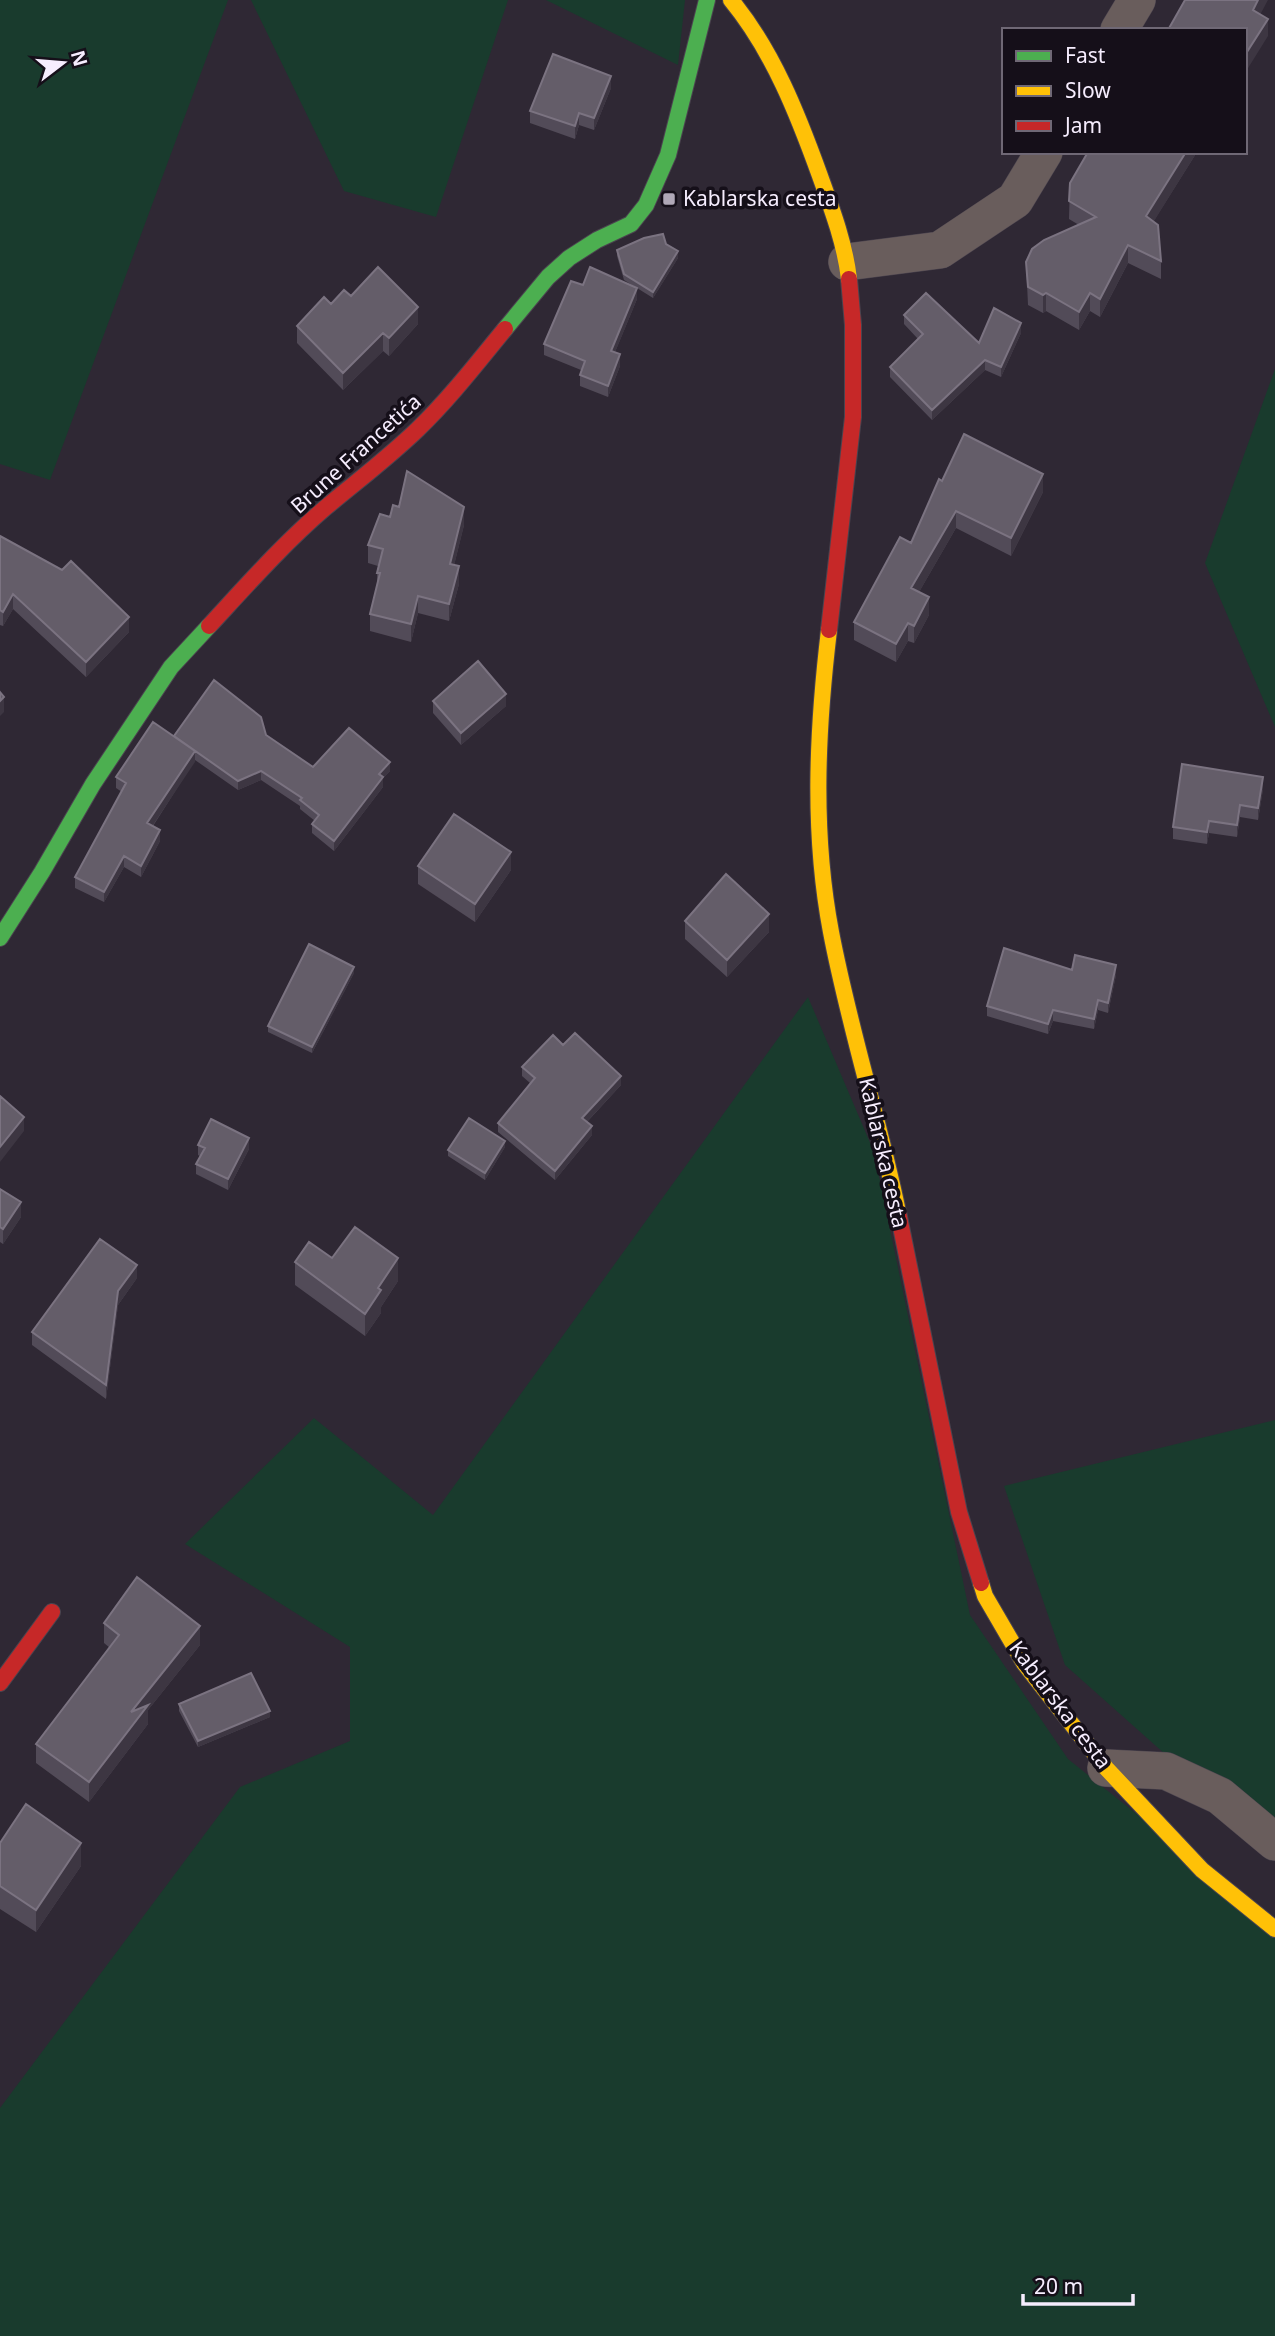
<svg xmlns="http://www.w3.org/2000/svg" width="1275" height="2336" font-family="'Noto Sans',sans-serif">
  <style>
    .green { fill: #193b2d }
    .lines { fill: none; stroke-linecap: round; stroke-linejoin: round }
    .street-casing { stroke: #4b444f; stroke-width: 38 }
    .fast-casing { stroke: #4b444f; stroke-width: 18 }
    .slow-casing { stroke: #4b444f; stroke-width: 18 }
    .jam-casing { stroke: #4b444f; stroke-width: 18 }
    .street { stroke: #695d5c; stroke-width: 37 }
    .fast { stroke: #4caf50; stroke-width: 16 }
    .slow { stroke: #ffc107; stroke-width: 16 }
    .jam { stroke: #c62828; stroke-width: 16 }
    .wall { fill: #524b58 }
    .shaded-wall { fill: #3d3642 }
    .building { fill: #645d69; stroke: #7b7381; stroke-width: 2 }
    .poi-dot { fill: #b0a8b7; stroke: #150f19; stroke-width: 2.5 }
    .labels { text-anchor: middle; stroke-width: 7; stroke-linejoin: round; paint-order: stroke }
    .poi-label { font-size: 21px; fill: #f6edfe; stroke: #150f19; text-anchor: start }
    .street-label { font-size: 21px; fill: #f6edfe; stroke: #150f19 }
  </style>
  <rect width="100%" height="100%" fill="#2f2834"/>
  <path class="green" d="M0,0h228l-178,480 -50,-16z
    M251,0h257l-72,217 -92,-26z
    M546,0h139l-7,65z
    M1275,369v358l-70,-164z
    M808,997l66,155 96,463 98,144 207,166v411h-1275v-228l240,-321 110,-46v-94l-165,-103 129,-126 119,97z
    M1275,1420v432l-210,-187 -61,-179z"/>
  <g class="lines">
    <g class="street-casing">
      <path id="street" d="M1119,30l18,-30
        M847,262l93,-12 75,-50 29,-48
        M1106,1768l60,3 54,25 55,46"/>
    </g>
    <g class="fast-casing">
      <path id="fast" d="M505,329l43,-52 21,-19 28,-18 34,-16 15,-19 22,-50 39,-155
        M0,938l42,-66 51,-88 78,-117 38,-41"/>
    </g>
    <g class="slow-casing">
      <path id="slow" d="M731,0c42,51 67,115 89,176 12,33 25,68 29,103
        M829,630c-12,101 -17,202 2,302 18,95 48,187 67,280
        M981,1583l4,13 39,67 82,105 96,102 73,59"/>
    </g>
    <g class="jam-casing">
      <path id="jam" d="M209,626c37,-40 74,-82 116,-118 31,-26 63,-50 93,-79 32,-31 59,-66 87,-100
        M829,630l24,-213v-92l-4,-46
        M898,1212l61,300 22,71
        M0,1683l52,-71"/>
    </g>
    <use href="#street" class="street"/>
    <use href="#fast" class="fast"/>
    <use href="#slow" class="slow"/>
    <use href="#jam" class="jam"/>
  </g>
  <path class="wall" d="M611,88l-17,42 -15,-5 -4,14 -45,-16v-12z
    M1088,152h109l-44,70 8,39v18l-33,-16 -28,54 -10,-6 -11,19 -33,-19 -3,2 -15,-8 -2,-43 53,-37 -10,-6 1,-36z
    M666,244l12,14 -25,40 -16,-10v11l-22,53 5,14 -12,31 -28,-11v-11l1,-5 -37,-15v-11l39,-59 52,2 -11,-7 -7,-24v-6z
    M351,296l67,28 -29,32 -6,-5 -40,39 -46,-47v-17l34,-22z
    M904,315l75,28 42,-10 -20,44 -16,-7 -53,50 -42,-43v-10l28,-28 -14,-15z
    M942,481l101,11 -32,64 -55,-28 -37,64 10,23 -15,28 -6,-2 -12,21 -42,-22v-18l57,-79z
    M390,517l74,8 -10,40 5,19 -10,37 -31,-8 -7,29 -41,-11v-17l7,-28v-13l1,-7 -10,-3v-18z
    M0,536l129,96 -43,45 -73,-68 -10,17 -3,-1z
    M433,701l73,5 -45,39 -28,-32z
    M266,735l47,32 77,4 -7,7v9l-49,64 -22,-18v-9l3,-3 -15,-12v-3l-39,-26 -23,10 -43,-30 -42,66 7,15 -19,36 -17,-10 -20,35 -29,-14v-11l47,-85 -6,-4v-11l58,-41z
    M1263,789l-5,31 -18,-3 -3,20 -28,-4 -2,11 -34,-5v-12z
    M418,866l93,4 -36,52 -57,-38z
    M685,921l84,11 -42,45 -42,-38z
    M1072,970l44,5 -8,38 -10,-3 -4,19 -41,-8 -5,13 -61,-18v-10z
    M354,973l-42,80 -44,-21v-6z
    M563,1045l58,40 -34,37 5,13 -37,45 -57,-48v-9l32,-40 -8,-7v-9z
    M198,1145l51,4 -21,41 -32,-16v-10l4,-8 -2,-1z
    M505,1147l-20,33 -37,-24v-6z
    M0,1189l21,28 -18,27 -3,-2z
    M332,1258l66,23 -17,26v6l-16,23 -70,-51v-23z
    M137,1278l-19,27 -12,94 -74,-54v-13z
    M104,1623l96,22 -52,65v14l-59,78 -53,-39v-19l74,-96 -6,-5z
    M179,1704l91,13 -72,30 -19,-36z
    M0,1843l81,23 -45,66 -36,-23z"/>
  <path class="shaded-wall" d="M1258,0h10l-15,28v-18z
    M1268,19v17l-23,37v-18z
    M611,76v12l-17,42v-12z
    M579,113v12l-4,14v-13z
    M1186,152h11l-51,82v-18z
    M1128,245v18l-28,54v-18z
    M678,251v7l-25,40v-6z
    M637,288v11l-26,63v-11z
    M1046,293v18l-3,2v-18z
    M1090,293v18l-11,19v-18z
    M418,307v17l-29,32v-18z
    M1021,323v10l-20,44v-10z
    M383,333v18l-40,39v-17z
    M620,354v12l-12,31v-11z
    M985,360v10l-53,50v-10z
    M1043,474v18l-32,64v-18z
    M464,507v18l-14,57v-18z
    M956,511v17l-45,78v-18z
    M459,566v18l-10,37v-17z
    M13,594v15l-10,17v-14z
    M418,596v17l-7,29v-18z
    M929,597v18l-15,28v-17z
    M129,617v15l-43,45v-15z
    M908,623v18l-12,21v-18z
    M506,694v12l-45,39v-12z
    M4,697v15l-4,4v-15z
    M195,751v11l-48,72v-11z
    M390,762v9l-7,7v9l-49,64v-10l45,-67z
    M261,771v9l-23,10v-9z
    M1263,777v12l-5,31v-12z
    M1240,805v12l-3,20v-12z
    M1209,821v12l-2,11v-12z
    M160,830v11l-19,36v-11z
    M511,852v18l-36,52v-18z
    M124,856v11l-20,35v-10z
    M769,914v18l-42,45v-17z
    M1116,965v10l-8,38v-10z
    M354,967v6l-42,80v-6z
    M1098,1000v10l-4,19v-10z
    M1053,1010v11l-5,13v-10z
    M621,1076v9l-39,42v-9z
    M24,1117v14l-24,31v-15z
    M592,1126v9l-37,45v-9z
    M249,1138v11l-21,41v-11z
    M505,1141v6l-20,33v-7z
    M21,1202v15l-18,27v-15z
    M398,1258v23l-17,26v6l-16,23v-22l13,-26z
    M137,1265v13l-19,27 -12,94v-14l12,-94z
    M200,1626v19l-52,65v14l-59,78v-20l42,-70z
    M270,1711v6l-72,30v-6z
    M81,1843v23l-45,66v-22z"/>
  <path class="building" d="M1185,0h73l-5,10 15,9 -23,36v-25h-77z
    M553,54l58,22 -17,42 -15,-5 -4,13 -45,-15z
    M1088,152h98l-40,64 12,9 3,36 -33,-16 -28,54 -10,-6 -11,19 -33,-19 -3,2 -15,-8 -2,-25 6,-13 12,-9 52,-23 -27,-16 1,-18z
    M663,234l3,10 12,7 -25,41 -29,-18 -7,-24 27,-12z
    M378,267l40,40 -29,31 -6,-5 -40,40 -46,-47 27,-29 7,7 13,-14 7,6z
    M590,267l47,21 -26,63 9,3 -12,32 -28,-11 5,-14 -41,-17 27,-63 12,4z
    M926,293l53,50 15,-35 27,15 -20,44 -16,-7 -53,50 -42,-43 33,-33 -19,-19z
    M964,434l79,40 -32,64 -55,-27 -45,77 18,9 -15,29 -6,-3 -12,21 -42,-22 46,-85 11,6 28,-64 3,2z
    M407,471l57,36 -14,57 9,2 -10,38 -31,-8 -7,28 -41,-10 10,-41h-3l6,-24 -15,-4 12,-31 10,3 3,-12 6,2z
    M0,536l62,34 9,-9 58,56 -43,45 -73,-68 -10,18 -3,-2z
    M478,661l28,33 -45,39 -28,-32z
    M214,680l47,37 5,18 47,32 36,-39 41,34 -11,12 4,3 -49,64 -22,-17 7,-9 -19,-15 2,-2 -41,-27 -23,10 -64,-45z
    M0,692l4,5 -4,4z
    M153,722l42,29 -48,72 13,7 -19,36 -17,-10 -20,36 -29,-15 51,-94 -10,-6z
    M1182,764l81,13 -5,31 -18,-3 -3,20 -28,-4 -2,11 -34,-5z
    M454,814l57,38 -36,52 -57,-38z
    M726,874l43,40 -42,46 -42,-39z
    M309,944l45,23 -42,80 -44,-21z
    M1004,948l68,22 3,-15 41,10 -8,38 -10,-3 -4,19 -41,-9 -5,14 -61,-18z
    M575,1033l46,43 -39,42 10,8 -37,45 -57,-48 37,-45 -13,-11 31,-32 10,10z
    M0,1096l24,21 -24,30z
    M469,1118l36,23 -20,32 -37,-23z
    M211,1119l38,19 -21,41 -32,-15 9,-16 -7,-3z
    M0,1189l21,13 -18,27 -3,-2z
    M355,1227l43,31 -20,30 3,2 -16,24 -70,-52 14,-20 23,16z
    M100,1239l37,26 -19,26 -12,94 -74,-53z
    M137,1577l63,49 -69,86 17,-7 -59,77 -53,-38 83,-109 -15,-12z
    M251,1673l19,38 -72,30 -19,-37z
    M26,1804l55,39 -45,67 -36,-24v-43z"/>
  <rect class="poi-dot" x="662" y="192" width="14" height="14" rx="3.5"/>
  <g class="labels">
    <g class="poi-label">
      <text x="683" y="206">Kablarska cesta</text>
    </g>
    <g class="street-label">
      <text transform="translate(356 454) rotate(-42)" y="7">Brune Francetića</text>
      <text transform="translate(883 1153) rotate(77)" y="7">Kablarska cesta</text>
      <text transform="translate(1060 1705) rotate(53)" y="7">Kablarska cesta</text>
    </g>
  </g>
  <rect x="1002" y="28" width="245" height="126" fill="#150f19" stroke="#6f6875" stroke-width="2"/>
  <rect x="1016" y="51" width="35" height="10" fill="#4caf50" stroke="#6f6875" stroke-width="2"/>
  <text x="1065" y="63" font-size="21" fill="#f6edfe">Fast</text>
  <rect x="1016" y="86" width="35" height="10" fill="#ffc107" stroke="#6f6875" stroke-width="2"/>
  <text x="1065" y="98" font-size="21" fill="#f6edfe">Slow</text>
  <rect x="1016" y="121" width="35" height="10" fill="#c62828" stroke="#6f6875" stroke-width="2"/>
  <text x="1065" y="133" font-size="21" fill="#f6edfe">Jam</text>
  <g transform="translate(63 63) rotate(74)" stroke="#150f19" stroke-width="5" paint-order="stroke">
  <path d="M0-5L12 26L0 18L-12 26Z" fill="#f6edfe"/>
  <text y="-10" font-size="19" font-weight="bold" text-anchor="middle" fill="#f6edfe">N</text>
  </g>
  <path d="M1023 2294v10h110v-10" fill="none" stroke="#f6edfe" stroke-width="3.5"/>
  <text x="1034" y="2294" font-size="21" fill="#f6edfe" stroke="#150f19" stroke-width="5" paint-order="stroke">20 m</text>
</svg>
